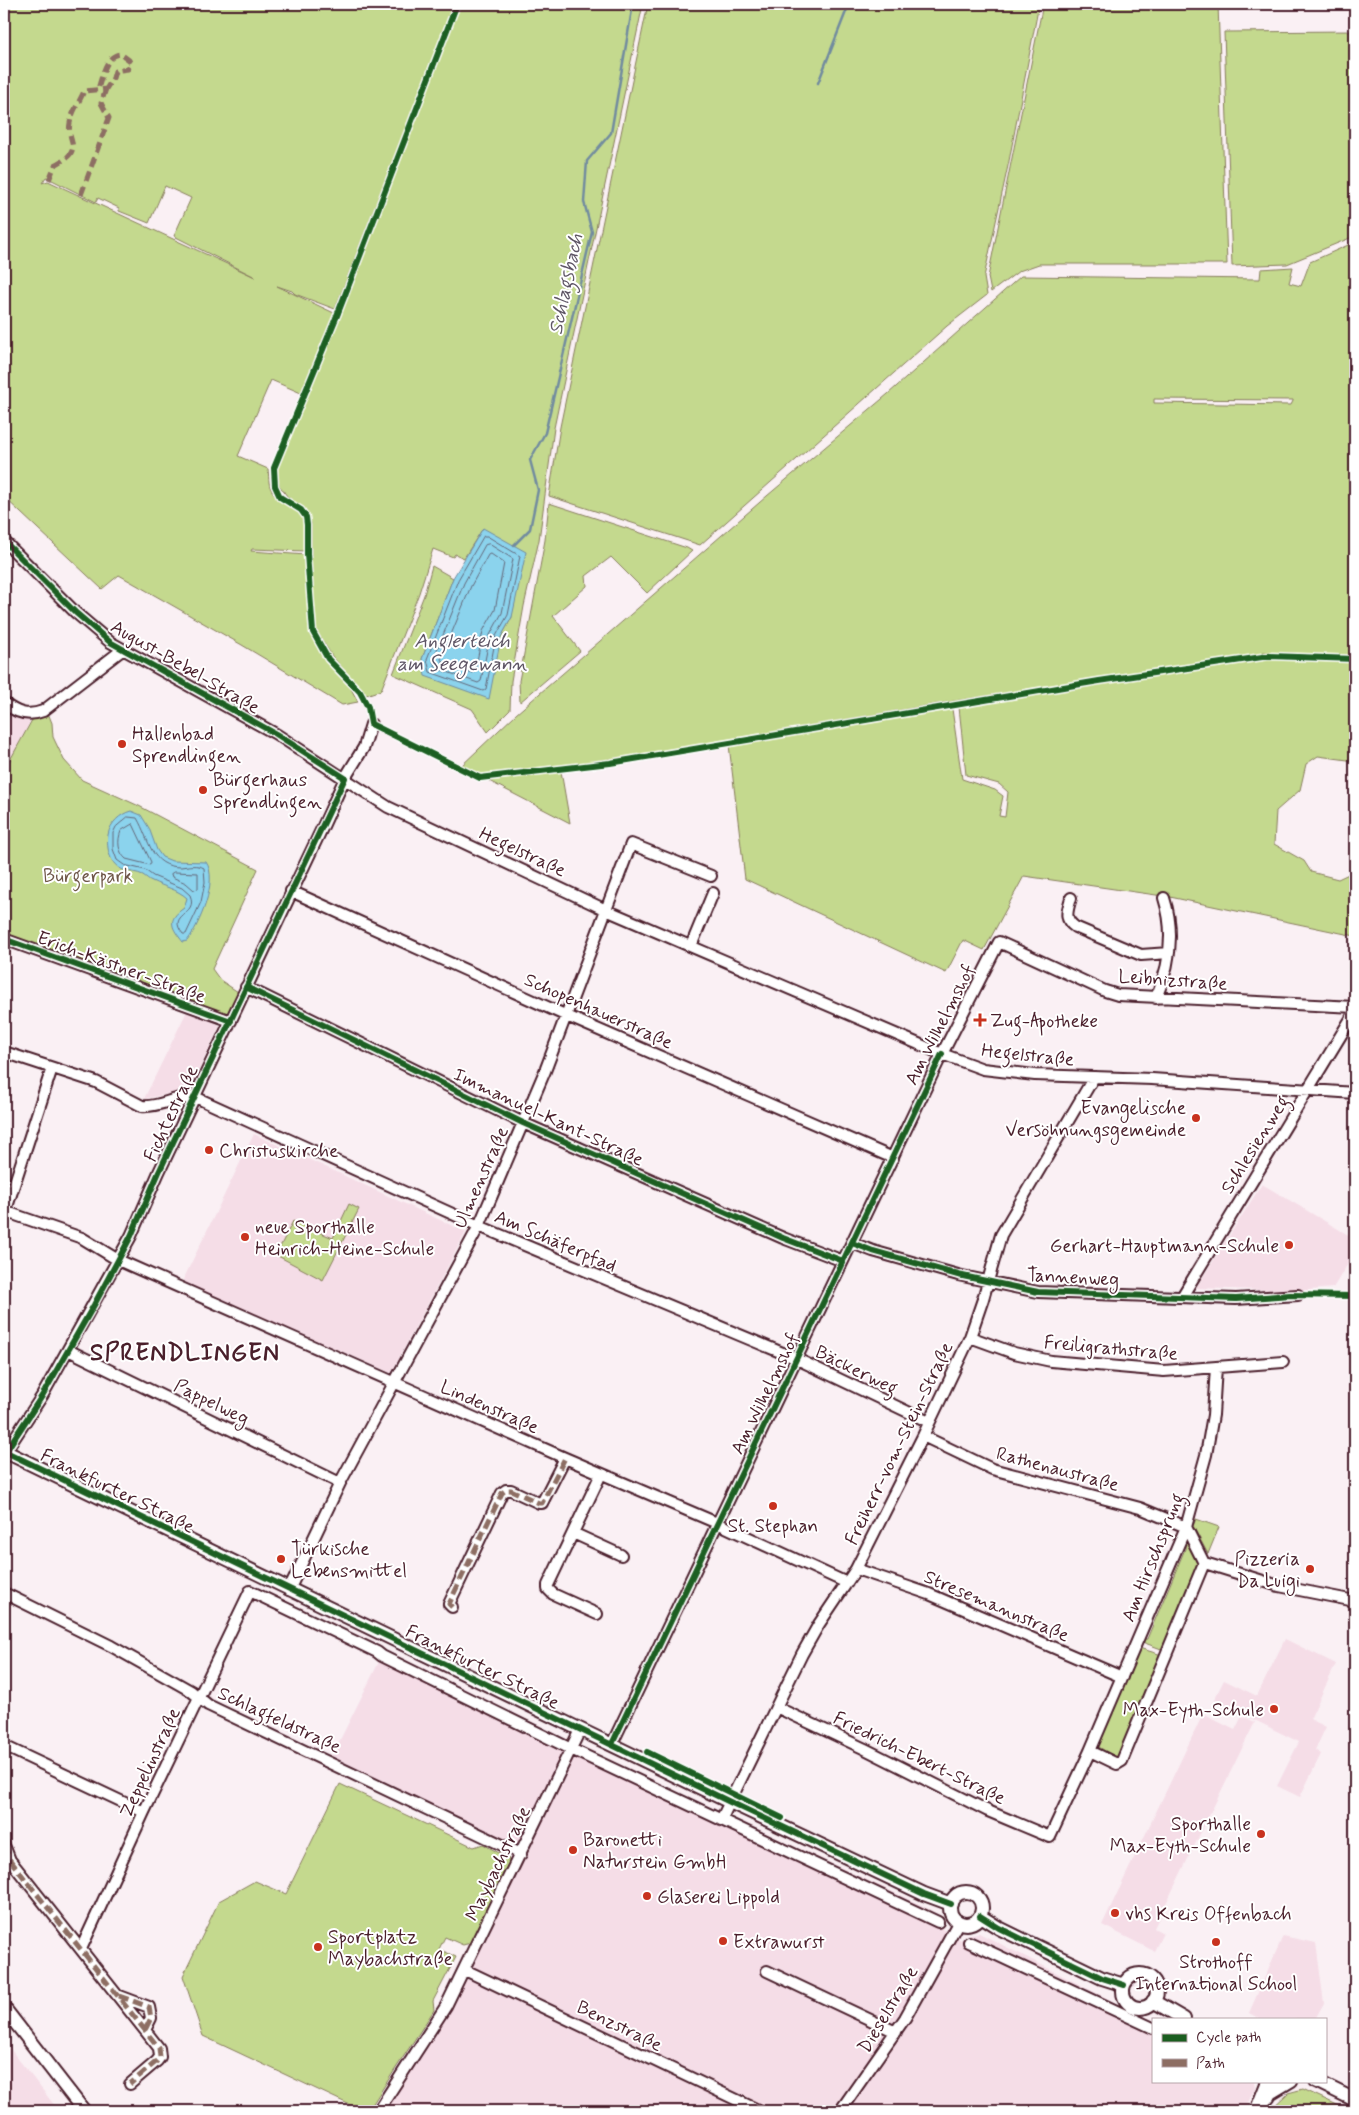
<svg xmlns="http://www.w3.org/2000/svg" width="1359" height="2115" font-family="Mynerve,sans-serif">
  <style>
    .built { fill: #f5dde7 }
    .green { fill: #c4d98e; stroke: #877c5c; fill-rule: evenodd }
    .water { fill: #8bd3ed; stroke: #718b9f }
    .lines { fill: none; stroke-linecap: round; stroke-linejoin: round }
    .shore { stroke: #646779; stroke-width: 1 }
    .stream { stroke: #718b9f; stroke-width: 2.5 }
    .minor-casing { stroke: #4a1f2b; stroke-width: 14 }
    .tertiary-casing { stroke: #4a1f2b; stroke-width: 16 }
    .minor { stroke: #fff; stroke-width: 10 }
    .tertiary { stroke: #fff; stroke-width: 12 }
    .quiet { stroke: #8d6e63; stroke-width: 5; stroke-dasharray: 10 5; stroke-linecap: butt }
    .cycleway-casing { stroke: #fff; stroke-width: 9 }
    .cycleway { stroke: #1b5e20; stroke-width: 6 }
    .poi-dot { fill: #c8321e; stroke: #fff; stroke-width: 2 }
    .labels { text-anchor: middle; stroke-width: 4; stroke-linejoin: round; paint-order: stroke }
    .street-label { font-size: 19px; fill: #4a1f2b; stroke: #fff }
    .poi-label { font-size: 19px; fill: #4a1f2b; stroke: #fff; text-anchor: start }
    .park-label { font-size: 19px; fill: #6f5749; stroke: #fff }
    .water-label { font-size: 20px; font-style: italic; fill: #5e5565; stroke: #fff }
    .district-label { font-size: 24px; font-weight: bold; letter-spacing: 1px; fill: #4a1f2b; stroke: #fff }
  </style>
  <rect width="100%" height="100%" fill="#faf0f4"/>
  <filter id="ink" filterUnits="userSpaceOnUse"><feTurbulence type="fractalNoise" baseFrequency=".02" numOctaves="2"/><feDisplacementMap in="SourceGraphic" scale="10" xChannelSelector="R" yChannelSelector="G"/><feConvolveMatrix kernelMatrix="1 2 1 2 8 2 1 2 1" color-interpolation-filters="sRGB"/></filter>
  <g filter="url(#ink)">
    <path class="built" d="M4,711l14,8 13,1 -20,40 -7,11z
      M187,1011l33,14 -28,59 -9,7 -39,8z
      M254,1134l212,98 -75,141 -209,-91z
      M1262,1184l93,55v13l-22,36 -71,6v-4l-66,-2z
      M1285,1639l51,25 -26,55 16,8 -11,23 6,4 -21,43 -23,-11 22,-44 -85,-42 10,-20 33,16z
      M382,1656l541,250 18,11 1,12 19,11 9,-6 9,-1 174,89v59h101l1,7 -11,23h-863l70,-104 76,-156 -195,-95z
      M1203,1714l32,16 7,-14 13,6 -101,206 9,5 -9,18 -52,-26z
      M1283,1936l33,7 8,60 -9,16h-55l-11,-6z
      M4,2041l55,70h-55z"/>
    <path class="green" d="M4,4h639l-89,424 -15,112 -15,66 -13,75 -1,29 -22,22 -16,-23 -79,-35 31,-79 8,-29 21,12 -31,81 79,-22 11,-20 -29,-89 -19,30 -9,-4 -2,3 -20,-8 -14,44 -38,97 -15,5 -34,-39 -16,-26 -5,-75v-32l-4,-10 -20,-17 -8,-11 -2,-15 153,-389 -6,-1 -89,229 -40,-15 -3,-3 -15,-5 57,27 -33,80 -30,-13 -33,76 30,13c1,6 0,15 3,20 6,15 26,16 32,30 4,9 2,21 2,32l-53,-2 -1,2 55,4 4,77 16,29 23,24 9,17 -16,3 -100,-60 -123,-70 -17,14 -98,-92zM46,177l50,25 2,-4 21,10v3l30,12 16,-37 26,12 -17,38 81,41 -207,-96 -6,2z
      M648,4h391l-30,157 -25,116 3,18 -40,31 -247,219 -151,-49 11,-69z
      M1043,4h175l9,260h-188l-20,7 -28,21 -3,-15z
      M1355,31v205l-68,28 -55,2 -8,-234z
      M1355,242v414l-92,-4v3l-78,10 -231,36 -321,55 -153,20 -20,-9 56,-53 251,-218 121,-102 133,-118 239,3 1,-10 32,-2 -4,16 12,3 9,-24zM1154,399l139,1v1l-2,4 -137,-2z
      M549,503l138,45 5,3 -45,42 -36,-36 -25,19 1,10 -34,30 27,35 -60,51 -1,-21 26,-141z
      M1268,658l87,4v99l-37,-5 -12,8 -6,26 -24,21 -2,33 30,17 7,11 27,7 17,-8v65l-185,-39 -146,-21 -40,74 -21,-10 -17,33 -201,-94 -16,-134 223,-36 10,70 33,11 8,6 -4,20 6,1 3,-25 -9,-8 -33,-9 -7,-68z
      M48,713l4,10 1,14 11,23 18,20 57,26 119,63 -46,100 8,11 18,12 -10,22 -224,-81v-162l28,-51z
      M561,771l9,52 -83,-43z
      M349,1204l10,5 -36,71 -47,-25 17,-34 40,17z
      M1196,1519l23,8 -11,27 -15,-28z
      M1186,1539l14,26 -36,85 -22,-8 1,-3h4l38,-90z
      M1139,1648l23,7 -43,104 -22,-13z
      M340,1784l134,63 9,-3 25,14 2,7 -36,77 -11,3 -18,-8 -6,12 17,8 -23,44 1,9 -66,101h-5l-160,-75 -20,-60 36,-75 36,-20 31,13z
      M1303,2089l2,1 45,21h-59l-5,-2 -1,2h-16l19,-18z"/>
    <path class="water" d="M483,528l43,24 -14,65 -11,20 -12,62 -64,-23 -3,-17 31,-81z
      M131,811l10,4 8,13 8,22 5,7 10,4 34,1c13,18 -7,64 -19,79l-4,1c-11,-14 -17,-22 1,-34l3,-10c-10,-9 -23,-11 -35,-17 -3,-1 -6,-4 -9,-6 -6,-3 -13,-3 -19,-5 -14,-4 -18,-22 -16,-35 2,-12 12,-21 23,-24z"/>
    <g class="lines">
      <path class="shore" d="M484,536h3l33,20 -12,59 -12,21 -10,53 -3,2 -53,-19 -3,-13 31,-79z
        M489,544l24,15 -11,54 -12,22 -9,46 -3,2 -42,-15 -3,-8 31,-77 21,-38z
        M491,554l13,9 -9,47 -12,21 -8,40 -2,2 -30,-11 -2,-3 30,-73 17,-31z
        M128,817l9,1c13,22 13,49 44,49 8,-1 16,-3 23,1l1,14 -4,20 -15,32h-3c-17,-21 16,-18 7,-39l-8,-7 -29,-12 -8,-6 -21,-5 -7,-5 -4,-11v-16l3,-6z
        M133,824l18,38 -1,3 -24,-6c-8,-7 -9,-18 -5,-28z
        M174,872l24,1v16l-4,1 -8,-7 -14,-6 -1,-3z"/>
      <path class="stream" d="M818,83l31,-79
        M514,545l16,-16 8,-39 -8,-30 15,-27 47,-201 -8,-30 3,-41 24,-28 22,-129"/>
      <g class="minor-casing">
        <path id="minor" d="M4,541l72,72 34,29 166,92 112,73 218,103 336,144 41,15 52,6 117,4 203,14
          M4,703c12,10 24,14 39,8l79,-61
          M291,891l276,125 326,142
          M1071,898c-3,11 -8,21 4,29l66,28 28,-2
          M4,939l227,82
          M691,946l22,-53
          M246,987l277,136 260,115 60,23
          M1156,998c14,-32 19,-66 8,-100
          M4,1052l92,30 46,24c18,2 34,-11 53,-9l284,129 318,133 132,63
          M4,1211l78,27 36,22 447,198 152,65 130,60
          M4,1216l48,-148
          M852,1243l21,8 85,24 80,17 198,7 62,-4
          M1183,1295l172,-283
          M970,1337l44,16 37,8 113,10 119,-9
          M68,1350l272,133
          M923,1436l69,33 148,39 46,19
          M4,1454l38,-58 89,-160 28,-64 165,-348 21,-46 19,-31 7,-23
          M1186,1527l18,36 4,1 71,22 76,15
          M573,1533l48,22
          M856,1569l73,25 193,83
          M289,1590l51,-107 139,-257 66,-155 86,-227 80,32
          M4,1593l107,53 80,45 17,14 313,149
          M452,1607l-3,-3 53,-111 4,-3h5l28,13h3l23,-45
          M597,1614l-44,-20 -5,-5v-4l53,-111
          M776,1707l89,42 123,62 62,26 40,-86 96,-224 20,-72 7,-40 3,-48
          M612,1744l330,-690 57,-112 106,49 13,4 237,12
          M4,1746l140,66
          M1090,1751l27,13 5,-3 82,-198
          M721,1820l81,-166 17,-30 37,-55 67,-133 47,-99 13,-38 18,-64 93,-158
          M4,1845l6,15 149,188 1,9 -3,4 -27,23
          M969,1942l184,86
          M81,1949l63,-137 106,-221 127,61 5,4 189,93 367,173
          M465,1970l295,141
          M767,1971l129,61
          M117,1995l32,12 2,11 -6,12
          M1272,2093l20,-12
          M1257,2106l10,-25
          M378,2111l68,-105 134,-276
          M840,2111l65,-93 54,-97
          M1257,2111l12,-14 9,-16"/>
      </g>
      <g class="tertiary-casing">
        <path id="tertiary" d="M4,1451l726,351 194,92 27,10
          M950 1908a16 16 0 1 1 32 0a16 16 0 1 1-32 0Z
          M980,1916l19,12 103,50 22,7
          M1123 1991a17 17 0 1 1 34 0a17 17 0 1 1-34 0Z
          M1153,2001l31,18
          M4,2008l80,103
          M1316,2081l39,19"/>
      </g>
      <use href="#minor" class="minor"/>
      <use href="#tertiary" class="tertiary"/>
      <path class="quiet" d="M49,180l6,-15c31,-16 11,-22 15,-42 2,-11 10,-22 14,-32l22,-2 7,-11 2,-7 13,-2 3,-5 -2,-4 -8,-6c-15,0 -19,23 -23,35
        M81,195l28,-77 -8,-15 5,-14
        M452,1607l-3,-3 53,-111 4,-3h5l28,13h3l23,-45
        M4,1845l6,15 149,188 1,9 -3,4 -27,23
        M119,1996l30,11 2,11 -6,12"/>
      <g class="cycleway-casing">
        <path id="cycleway" d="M457,4l-119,309 -64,155 1,18 5,11 21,13 5,7 1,8v29l6,78 15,27 32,33 8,15 3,17 109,54 130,-15 489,-82 170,-25 86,3
          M4,541l72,72 34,29 166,92 69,44 -186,394 -28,64 -37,69 -52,91 -38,58
          M4,939l227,82
          M246,987l277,136 260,115 60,23
          M852,1243l21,8 85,24 80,17 198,7 54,-4 65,1
          M4,1451l726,351 194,92 27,10
          M612,1744l330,-690
          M647,1752l135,66
          M980,1916l19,12 103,50 22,7"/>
      </g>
      <use href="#cycleway" class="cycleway"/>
    </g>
  </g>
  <g class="poi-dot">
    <circle cx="122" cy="744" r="5"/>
    <circle cx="203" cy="790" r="5"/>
    <path d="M977.5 1012.5h5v5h5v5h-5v5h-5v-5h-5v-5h5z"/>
    <circle cx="1196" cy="1118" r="5"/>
    <circle cx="209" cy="1150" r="5"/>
    <circle cx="245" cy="1237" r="5"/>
    <circle cx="1289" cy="1245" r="5"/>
    <circle cx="773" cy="1506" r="5"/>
    <circle cx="281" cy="1559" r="5"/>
    <circle cx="1310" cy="1569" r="5"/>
    <circle cx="1274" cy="1709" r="5"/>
    <circle cx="1261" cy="1834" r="5"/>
    <circle cx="573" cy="1850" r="5"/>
    <circle cx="647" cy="1896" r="5"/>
    <circle cx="1115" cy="1913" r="5"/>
    <circle cx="723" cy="1941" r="5"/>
    <circle cx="1216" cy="1942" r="5"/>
    <circle cx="318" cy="1947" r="5"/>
  </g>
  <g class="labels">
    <g class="street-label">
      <text transform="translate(186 666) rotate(30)" y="7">August-Bebel-Straße</text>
      <text transform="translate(523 851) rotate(25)" y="7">Hegelstraße</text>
      <text transform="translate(122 966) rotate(20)" y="7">Erich-Kästner-Straße</text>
      <text transform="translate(1173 979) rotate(4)" y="7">Leibnizstraße</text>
      <text transform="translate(599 1010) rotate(24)" y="7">Schopenhauerstraße</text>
      <text transform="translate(939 1024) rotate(-63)" y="7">Am Wilhelmshof</text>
      <text transform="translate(1028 1054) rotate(6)" y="7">Hegelstraße</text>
      <text transform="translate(170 1113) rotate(-65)" y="7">Fichtestraße</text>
      <text transform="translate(549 1116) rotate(25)" y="7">Immanuel-Kant-Straße</text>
      <text transform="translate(1254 1144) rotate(-58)" y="7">Schlesienweg</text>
      <text transform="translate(480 1177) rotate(-66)" y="7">Ulmenstraße</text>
      <text transform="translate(556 1240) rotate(23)" y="7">Am Schäferpfad</text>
      <text transform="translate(1073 1276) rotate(3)" y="7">Tannenweg</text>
      <text transform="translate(1111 1347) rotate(5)" y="7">Freiligrathstraße</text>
      <text transform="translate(857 1369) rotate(26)" y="7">Bäckerweg</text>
      <text transform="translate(764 1393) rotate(-64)" y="7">Am Wilhelmshof</text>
      <text transform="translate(212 1401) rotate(26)" y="7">Pappelweg</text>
      <text transform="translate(490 1406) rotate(24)" y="7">Lindenstraße</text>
      <text transform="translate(898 1443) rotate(-64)" y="7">Freiherr-vom-Stein-Straße</text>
      <text transform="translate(1058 1468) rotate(15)" y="7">Rathenaustraße</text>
      <text transform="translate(118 1490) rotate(26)" y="7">Frankfurter Straße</text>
      <text transform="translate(1152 1557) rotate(-68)" y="7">Am Hirschsprung</text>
      <text transform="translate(997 1605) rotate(23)" y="7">Stresemannstraße</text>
      <text transform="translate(483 1666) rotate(26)" y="7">Frankfurter Straße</text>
      <text transform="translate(280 1719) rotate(25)" y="7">Schlagfeldstraße</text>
      <text transform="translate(920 1757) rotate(26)" y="7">Friedrich-Ebert-Straße</text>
      <text transform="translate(149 1762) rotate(-65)" y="7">Zeppelinstraße</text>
      <text transform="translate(497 1863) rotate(-64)" y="7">Maybachstraße</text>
      <text transform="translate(887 2009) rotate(-59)" y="7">Dieselstraße</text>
      <text transform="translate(620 2025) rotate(26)" y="7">Benzstraße</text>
    </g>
    <g class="poi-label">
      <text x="132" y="740">Hallenbad<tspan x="132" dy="22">Sprendlingen</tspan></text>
      <text x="213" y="786">Bürgerhaus<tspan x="213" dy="22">Sprendlingen</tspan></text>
      <text x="990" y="1027">Zug-Apotheke</text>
      <text x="1186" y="1114" text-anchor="end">Evangelische<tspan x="1186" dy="22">Versöhnungsgemeinde</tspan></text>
      <text x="219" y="1157">Christuskirche</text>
      <text x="255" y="1233">neue Sporthalle<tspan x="255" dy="22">Heinrich-Heine-Schule</tspan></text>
      <text x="1279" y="1252" text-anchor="end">Gerhart-Hauptmann-Schule</text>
      <text x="773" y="1532" text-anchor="middle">St. Stephan</text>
      <text x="291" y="1555">Türkische<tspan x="291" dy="22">Lebensmittel</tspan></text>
      <text x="1300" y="1565" text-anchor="end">Pizzeria<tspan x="1300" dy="22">Da Luigi</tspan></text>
      <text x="1264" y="1716" text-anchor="end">Max-Eyth-Schule</text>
      <text x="1251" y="1830" text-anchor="end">Sporthalle<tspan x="1251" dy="22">Max-Eyth-Schule</tspan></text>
      <text x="583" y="1846">Baronetti<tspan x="583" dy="22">Naturstein GmbH</tspan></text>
      <text x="657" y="1903">Glaserei Lippold</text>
      <text x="1125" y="1920">vhs Kreis Offenbach</text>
      <text x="328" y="1943">Sportplatz<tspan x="328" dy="22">Maybachstraße</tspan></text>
      <text x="733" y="1948">Extrawurst</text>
      <text x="1216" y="1968" text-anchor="middle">Strothoff<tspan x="1216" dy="22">International School</tspan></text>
    </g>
    <g class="park-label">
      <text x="88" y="882">Bürgerpark</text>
    </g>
    <g class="water-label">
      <text transform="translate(565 284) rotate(-78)" y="7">Schlagsbach</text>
      <text x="462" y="647">Anglerteich<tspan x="462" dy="23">am Seegewann</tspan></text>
    </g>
    <g class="district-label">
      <text x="185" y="1360">SPRENDLINGEN</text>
    </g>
  </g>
  <rect width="1359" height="2115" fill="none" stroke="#fff" stroke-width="20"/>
  <rect x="10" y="10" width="1339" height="2095" fill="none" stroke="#4a1f2b" stroke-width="2" filter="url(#ink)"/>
  <rect x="1152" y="2018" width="175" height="65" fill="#ffffff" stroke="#b7a5aa"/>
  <rect x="1162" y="2034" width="25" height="8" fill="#1b5e20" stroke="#b7a5aa"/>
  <text x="1196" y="2042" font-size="15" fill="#4a1f2b">Cycle path</text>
  <rect x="1162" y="2059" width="25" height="8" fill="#8d6e63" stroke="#b7a5aa"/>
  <text x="1196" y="2068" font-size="15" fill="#4a1f2b">Path</text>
</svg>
